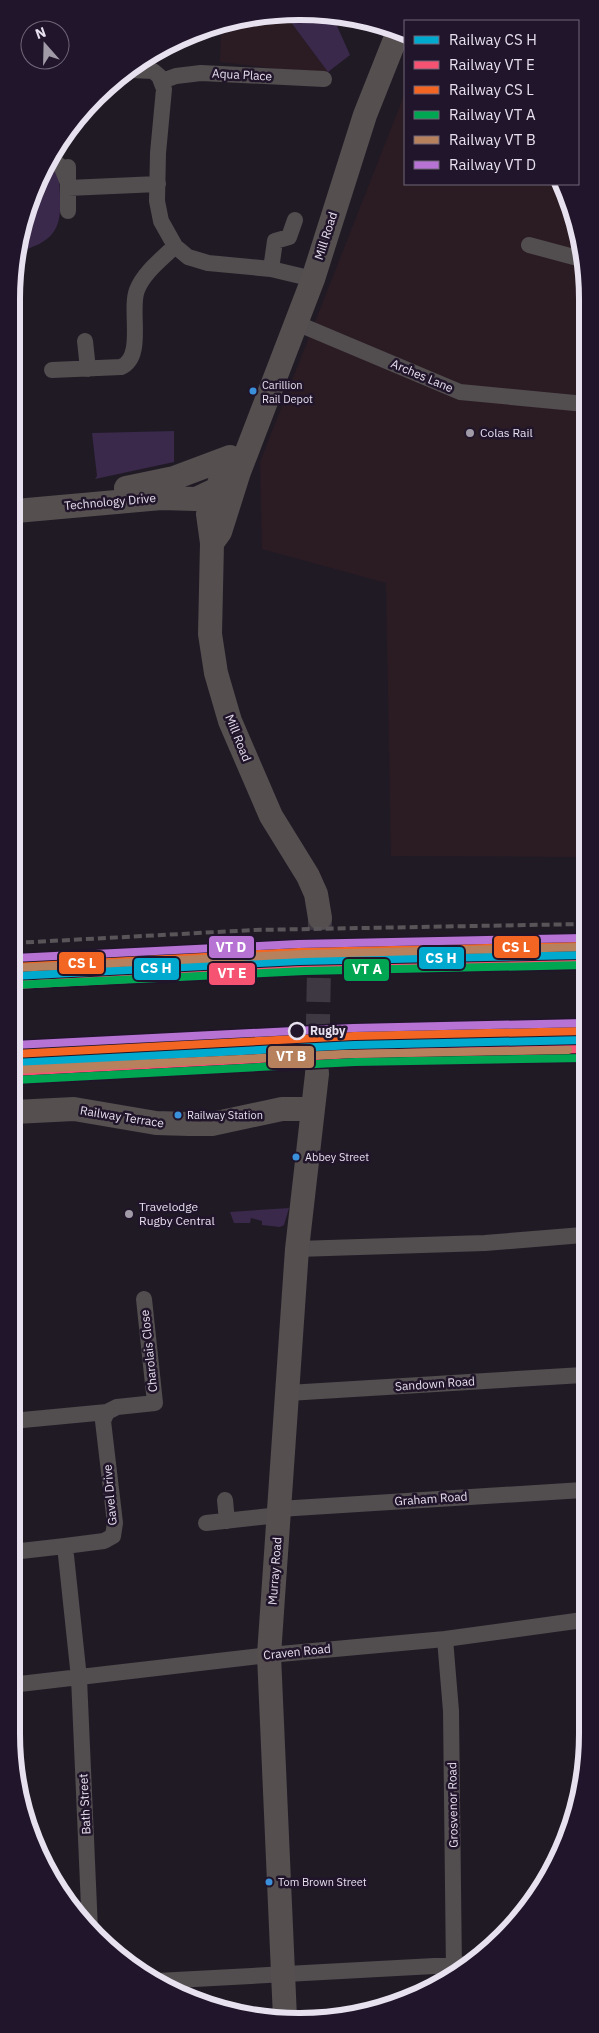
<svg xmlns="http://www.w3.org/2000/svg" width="599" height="2033" font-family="'IBM Plex Sans',sans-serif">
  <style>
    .industrial { fill: #2b1c24 }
    .green { fill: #3a294b }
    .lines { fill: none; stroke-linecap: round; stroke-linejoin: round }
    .secondary-tunnel { stroke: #3e3843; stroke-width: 24; stroke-dasharray: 24 12; stroke-linecap: butt }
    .street { stroke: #524d4f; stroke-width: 16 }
    .secondary { stroke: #554f50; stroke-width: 24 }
    .rail { stroke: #585458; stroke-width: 4; stroke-dasharray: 8 4; stroke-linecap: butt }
    .rail-1-casing { stroke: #20152a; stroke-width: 11 }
    .rail-2-casing { stroke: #20152a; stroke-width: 11 }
    .rail-3-casing { stroke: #20152a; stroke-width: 11 }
    .rail-4-casing { stroke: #20152a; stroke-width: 11 }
    .rail-5-casing { stroke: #20152a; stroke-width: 11 }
    .rail-6-casing { stroke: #20152a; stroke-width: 11 }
    .rail-1 { stroke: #00a9ce; stroke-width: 8 }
    .rail-2 { stroke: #f65372; stroke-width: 8 }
    .rail-3 { stroke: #f26522; stroke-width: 8 }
    .rail-4 { stroke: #00a651; stroke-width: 8 }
    .rail-5 { stroke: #b6815c; stroke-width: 8 }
    .rail-6 { stroke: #b673d3; stroke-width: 8 }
    .bus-dot { fill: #3a90db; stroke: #20152a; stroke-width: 2 }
    .poi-dot { fill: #a19ba8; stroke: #20152a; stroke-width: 2 }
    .stop-dot { fill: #20152a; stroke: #e7e0ef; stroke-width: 2.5 }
    .labels { text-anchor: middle; stroke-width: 5; stroke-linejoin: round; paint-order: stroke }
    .bus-label { font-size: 11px; fill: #e7e0ef; stroke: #20152a; text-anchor: start }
    .street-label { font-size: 12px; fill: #e7e0ef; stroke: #20152a }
    .poi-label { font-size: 12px; fill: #e7e0ef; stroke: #20152a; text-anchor: start }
    .stop-label { font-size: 12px; font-weight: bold; fill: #e7e0ef; stroke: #20152a; text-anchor: start }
    .rim { fill: none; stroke: #e7e0ef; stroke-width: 6 }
    .line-badge { stroke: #20152a; stroke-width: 2 }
    .badge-label { font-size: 14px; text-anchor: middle; font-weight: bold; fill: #fff }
  </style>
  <rect width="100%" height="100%" fill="#201a25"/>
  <path class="industrial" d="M244,17h43l41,55 -49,-3 -59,-7 1,-36z
    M405,93v91h157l4,5 19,73 -1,595 -193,-1 -5,-273 -124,-34 -2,-87z"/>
  <path class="green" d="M287,17h46l17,38 -22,17z
    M49,166l10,10c2,43 7,63 -42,76v-9z
    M174,431v31l-79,17 2,-3 -5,-43z
    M289,1208l-5,17 -4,2 -18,-2v-4l-11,-3 -1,5h-16l-4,-11z"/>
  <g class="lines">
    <path class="secondary-tunnel" d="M317,1074l3,-156"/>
    <path class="street" d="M130,70l23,1 6,5 5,13 -6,64 -1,48 4,20 14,25
      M162,81l14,-5 25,-3 123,6
      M52,159l10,9 6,15
      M68,167v21l90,-4
      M68,211v-23
      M529,245l56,15
      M271,269l4,-28 14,-4 6,-17
      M296,323l164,69 125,12
      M85,341l3,28
      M52,370l69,-3c24,-10 8,-57 16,-77 7,-18 25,-31 38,-44l13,11 20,6 63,6 42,10
      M297,1249l188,-6 98,-8
      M288,1393l295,-18
      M12,1421l95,-9
      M225,1500l2,21
      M279,1509l304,-19
      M206,1523l73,-8
      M12,1552l53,-6
      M445,1639l6,72 3,261
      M11,1685l258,-30 176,-16 138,-19
      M90,1930l-11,-252 -14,-132 39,-5 9,-5 2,-13 -12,-102 4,-9 10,-5 38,-4 -11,-104
      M157,1981l314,-17"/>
    <path class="secondary" d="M220,481l-12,33 4,29 -2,91 6,39 14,48 41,95 37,60 8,18 4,24
      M126,488l48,-10 56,-21
      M16,511l145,-13 35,1 21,-10 7,-6
      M212,543l8,-11 19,-60 74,-193 52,-164 31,-78
      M14,1112l60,-3 82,14 33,1h23l70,-15h31
      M285,2018l-16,-363 28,-406 20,-175"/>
    <path class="rail" d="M14,943l240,-13 330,-6
      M14,1054l353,-15 217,-4"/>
    <g class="rail-1-casing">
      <path id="rail-1" d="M14,976l285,-15 285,-6
        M14,1063l340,-18 230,-5"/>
    </g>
    <g class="rail-2-casing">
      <path id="rail-2" d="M15,985l284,-15 285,-6
        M14,1072l340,-18 230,-5"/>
    </g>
    <g class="rail-3-casing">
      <path id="rail-3" d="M14,967l285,-15 285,-6
        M14,1054l340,-18 230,-5"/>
    </g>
    <g class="rail-4-casing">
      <path id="rail-4" d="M15,985l290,-14 279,-6
        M15,1080l340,-18 229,-4"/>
    </g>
    <g class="rail-5-casing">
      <path id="rail-5" d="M14,968l290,-14 280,-7
        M14,1070l329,-16 225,-4"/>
    </g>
    <g class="rail-6-casing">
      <path id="rail-6" d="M14,958l284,-14 286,-6
        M14,1045l339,-17 231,-5"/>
    </g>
    <use href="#rail-1" class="rail-1"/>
    <use href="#rail-2" class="rail-2"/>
    <use href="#rail-3" class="rail-3"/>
    <use href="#rail-4" class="rail-4"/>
    <use href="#rail-5" class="rail-5"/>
    <use href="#rail-6" class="rail-6"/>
  </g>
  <g class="bus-dot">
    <circle cx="253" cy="391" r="4.5"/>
    <circle cx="178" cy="1115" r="4.5"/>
    <circle cx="296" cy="1157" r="4.5"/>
    <circle cx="269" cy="1882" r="4.5"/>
  </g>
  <g class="poi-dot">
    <circle cx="470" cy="433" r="5"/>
    <circle cx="129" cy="1214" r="5"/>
  </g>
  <circle class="stop-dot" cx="297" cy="1031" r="8"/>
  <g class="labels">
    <g class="bus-label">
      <text x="262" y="389">Carillion<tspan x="262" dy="14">Rail Depot</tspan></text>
      <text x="187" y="1119">Railway Station</text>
      <text x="305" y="1161">Abbey Street</text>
      <text x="278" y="1886">Tom Brown Street</text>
    </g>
    <g class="street-label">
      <text transform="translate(242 75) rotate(3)" y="4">Aqua Place</text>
      <text transform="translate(326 236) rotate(-72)" y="4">Mill Road</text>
      <text transform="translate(422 376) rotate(23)" y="4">Arches Lane</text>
      <text transform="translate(110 502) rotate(-5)" y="4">Technology Drive</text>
      <text transform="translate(238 738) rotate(68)" y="4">Mill Road</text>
      <text transform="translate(122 1117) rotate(9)" y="4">Railway Terrace</text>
      <text transform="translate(149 1351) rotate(-96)" y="4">Charolais Close</text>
      <text transform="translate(435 1384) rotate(-4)" y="4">Sandown Road</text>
      <text transform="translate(110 1495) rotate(-95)" y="4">Gavel Drive</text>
      <text transform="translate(431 1499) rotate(-4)" y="4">Graham Road</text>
      <text transform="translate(275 1571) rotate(-86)" y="4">Murray Road</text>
      <text transform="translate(297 1652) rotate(-6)" y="4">Craven Road</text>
      <text transform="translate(85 1804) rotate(-93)" y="4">Bath Street</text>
      <text transform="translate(453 1805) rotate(-91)" y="4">Grosvenor Road</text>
    </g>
    <g class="poi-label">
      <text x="480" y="437">Colas Rail</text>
      <text x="139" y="1211">Travelodge<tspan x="139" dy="14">Rugby Central</tspan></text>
    </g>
    <g class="stop-label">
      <text x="310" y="1035">Rugby</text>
    </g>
  </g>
  <path d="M0 0H599V2033H0ZM299 20H300A279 279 0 0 1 579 299V1734A279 279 0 0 1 300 2013H299A279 279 0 0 1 20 1734V299A279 279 0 0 1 299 20Z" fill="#20152a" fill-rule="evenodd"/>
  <path class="rim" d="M299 20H300A279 279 0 0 1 579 299V1734A279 279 0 0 1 300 2013H299A279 279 0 0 1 20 1734V299A279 279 0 0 1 299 20Z"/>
  <g class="line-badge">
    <rect x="208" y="935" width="47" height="24" rx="5" fill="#b673d3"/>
    <rect x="493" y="935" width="47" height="24" rx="5" fill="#f26522"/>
    <rect x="418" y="946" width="47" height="24" rx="5" fill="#00a9ce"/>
    <rect x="58" y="951" width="47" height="24" rx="5" fill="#f26522"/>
    <rect x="133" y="957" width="47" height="24" rx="5" fill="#00a9ce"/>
    <rect x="343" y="958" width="47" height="24" rx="5" fill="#00a651"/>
    <rect x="208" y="962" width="48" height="24" rx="5" fill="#f65372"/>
    <rect x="267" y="1045" width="48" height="24" rx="5" fill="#b6815c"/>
  </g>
  <g class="badge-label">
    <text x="231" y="952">VT D</text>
    <text x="516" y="952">CS L</text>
    <text x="441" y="963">CS H</text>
    <text x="82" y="968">CS L</text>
    <text x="156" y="973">CS H</text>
    <text x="367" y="974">VT A</text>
    <text x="232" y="978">VT E</text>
    <text x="291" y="1061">VT B</text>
  </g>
  <rect x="404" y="20" width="175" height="165" fill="#20152a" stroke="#706679"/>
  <rect x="414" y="36" width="25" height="8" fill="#00a9ce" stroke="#706679"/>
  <text x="449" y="45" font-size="15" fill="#e7e0ef">Railway CS H</text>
  <rect x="414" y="61" width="25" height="8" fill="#f65372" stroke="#706679"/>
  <text x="449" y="70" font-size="15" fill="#e7e0ef">Railway VT E</text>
  <rect x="414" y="86" width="25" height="8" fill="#f26522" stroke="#706679"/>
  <text x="449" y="95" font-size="15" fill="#e7e0ef">Railway CS L</text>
  <rect x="414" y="111" width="25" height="8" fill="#00a651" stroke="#706679"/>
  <text x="449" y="120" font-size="15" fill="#e7e0ef">Railway VT A</text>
  <rect x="414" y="136" width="25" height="8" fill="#b6815c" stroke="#706679"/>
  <text x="449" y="145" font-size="15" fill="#e7e0ef">Railway VT B</text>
  <rect x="414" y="161" width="25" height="8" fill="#b673d3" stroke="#706679"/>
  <text x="449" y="170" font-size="15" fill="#e7e0ef">Railway VT D</text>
  <g transform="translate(45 45) rotate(340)"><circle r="24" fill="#20152a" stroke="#706679"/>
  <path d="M0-4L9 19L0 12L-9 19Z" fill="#a19ba8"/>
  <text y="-8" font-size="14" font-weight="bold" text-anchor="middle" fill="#e7e0ef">N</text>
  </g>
</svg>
